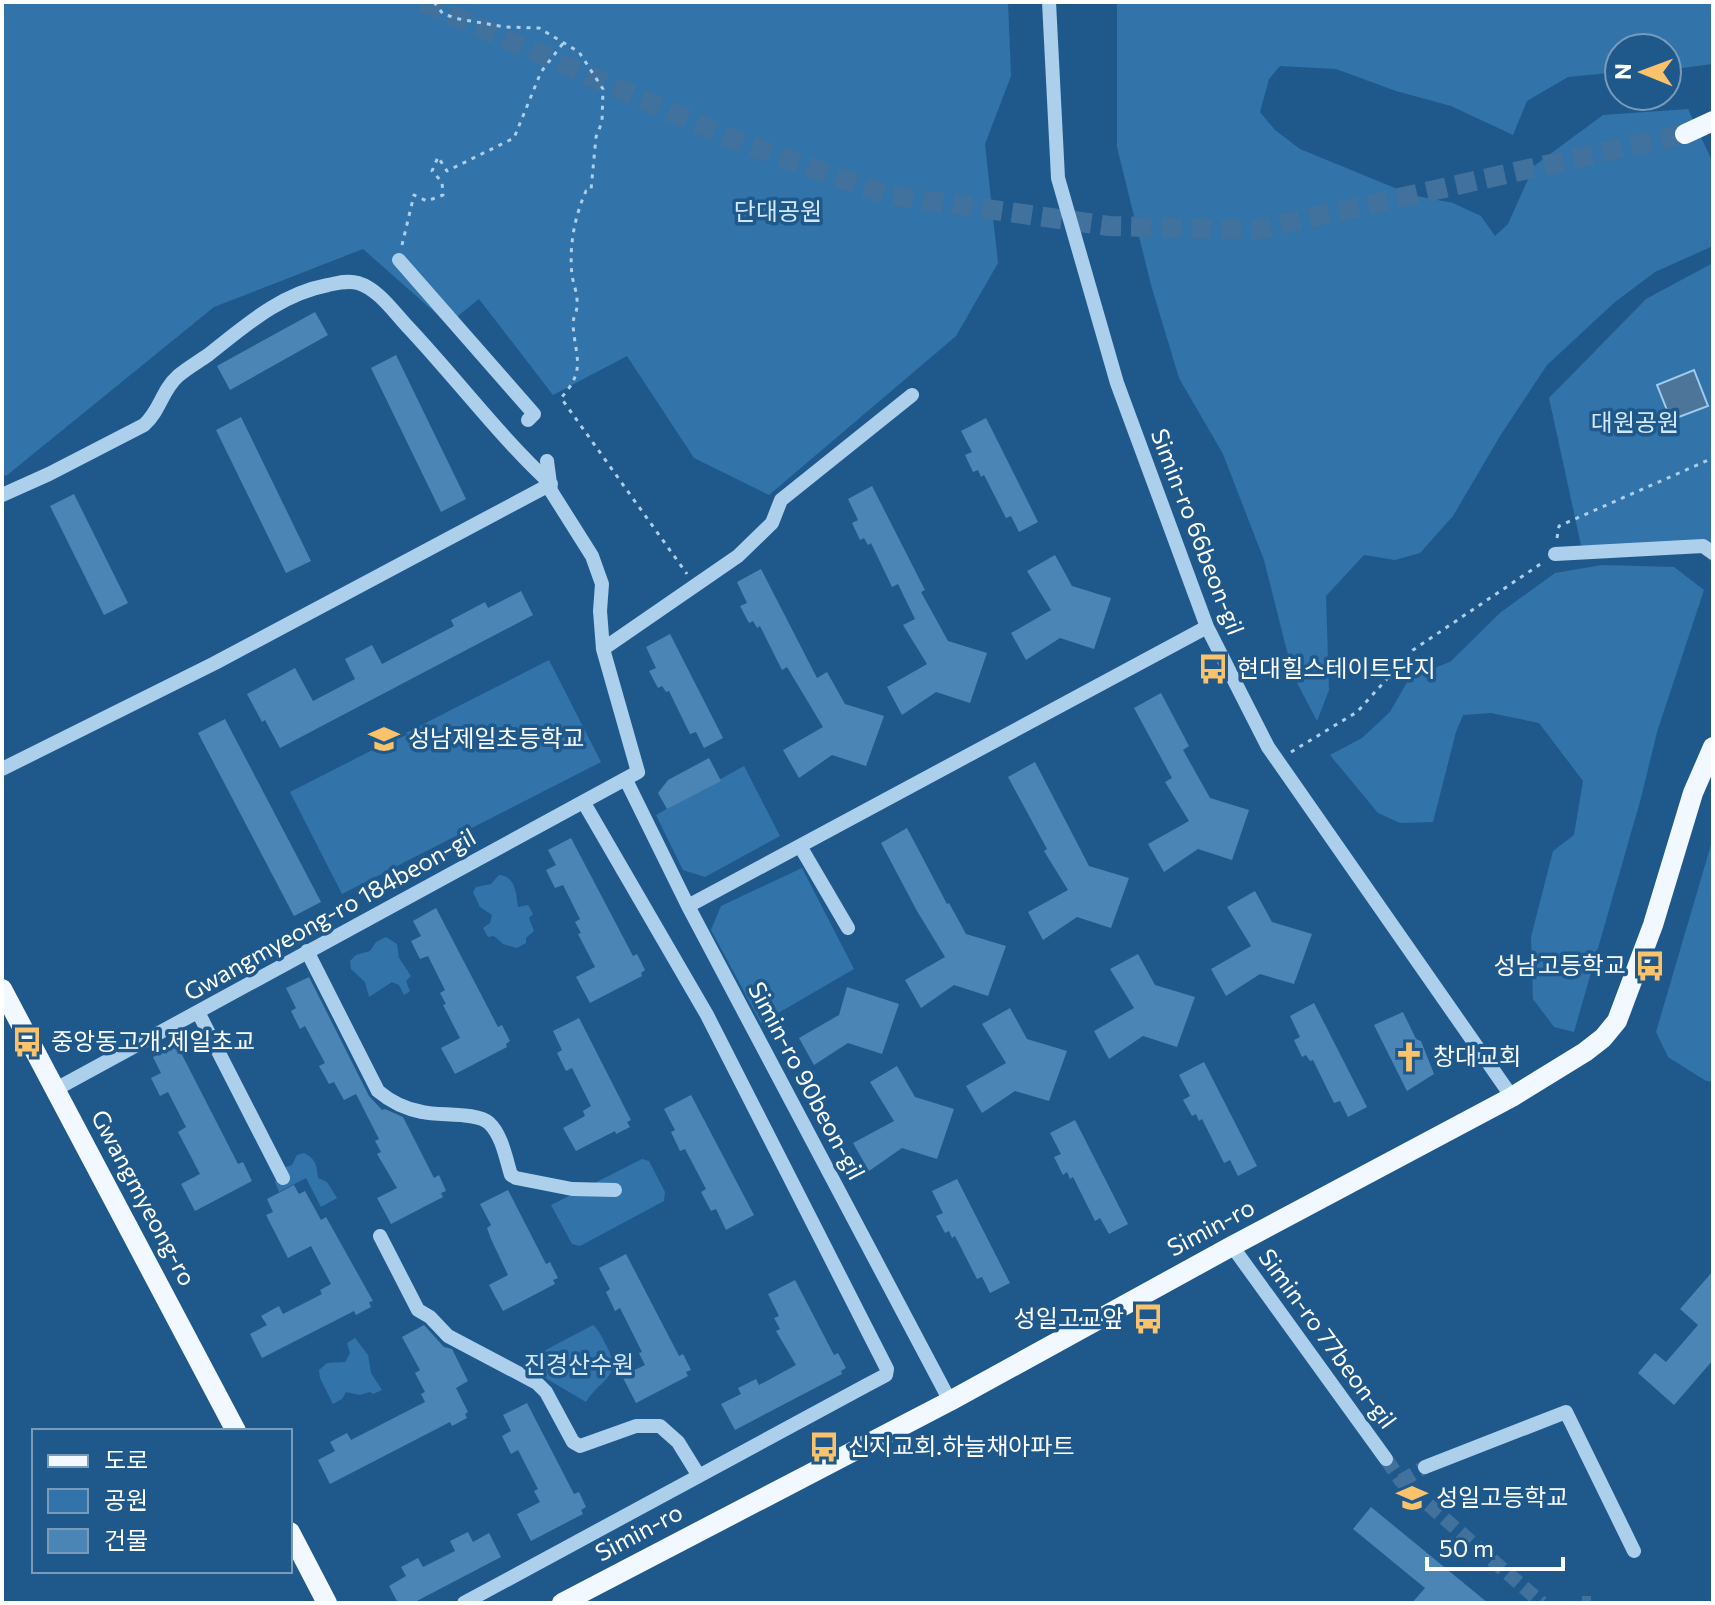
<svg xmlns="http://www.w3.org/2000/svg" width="1715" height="1605" font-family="Commissioner,'Noto Sans KR',sans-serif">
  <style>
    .green { fill: #3273aa }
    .water { fill: #4c7599; stroke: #9fcbee; stroke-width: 2 }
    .building { fill: #4b85b6 }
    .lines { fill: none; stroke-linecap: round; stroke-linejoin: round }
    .minor-tunnel { stroke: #41729d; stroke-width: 14; stroke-dasharray: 14 7; stroke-linecap: butt }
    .major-tunnel { stroke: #41729d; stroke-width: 20; stroke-dasharray: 20 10; stroke-linecap: butt }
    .path { stroke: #accfec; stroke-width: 3; stroke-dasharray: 4 6; stroke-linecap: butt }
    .minor { stroke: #accfec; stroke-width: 14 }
    .major { stroke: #f1f8ff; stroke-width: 20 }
    .labels { text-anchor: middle; stroke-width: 7; stroke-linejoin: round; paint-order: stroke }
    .park-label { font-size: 24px; fill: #d1e7f9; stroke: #1f598c }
    .street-label { font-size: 24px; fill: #fff; stroke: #1f598c }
    .poi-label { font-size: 24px; fill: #fff; stroke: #1f598c; text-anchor: start }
  </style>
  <rect width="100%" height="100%" fill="#1f598c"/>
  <path class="green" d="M2,2h1006l3,74 -26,68 13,119 -42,73 -187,159 -75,-37 -67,-102 -74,39 -74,-96 -31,25 -85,-75 -149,58 -208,169 -4,-2z
    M1117,2h596v62l-46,6v-22h-48v24l-51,5 -41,24 -14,34 -62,-29 -55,-15 -60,-22 -56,-3 -11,13 -9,33 15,18 25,19 112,46 41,8 28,13 14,20 13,-12 26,-58 69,-51 85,-6 25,54v83l-58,26 -40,30 -68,63 -47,71 -47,80 -33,37 -25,7 -31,-5 -38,41 3,94 -12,31 -24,-46 -29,-115 -41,-106 -44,-76 -28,-93 -34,-138z
    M1713,263v300l-11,-10 -121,-8 -32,-147 97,-99z
    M1602,565l72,2 30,23 -47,142 -16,66 -67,234 -20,-5 -21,-28 -2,-62 22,-86 21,-16 9,-54 -44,-58 -48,-10 -28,2 -7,17 -23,90 -33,1 -22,-10 -48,-58 32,-17 28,-26 20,-35 40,-15 51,-50 54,-39z
    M549,660l52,102 -259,132 -52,-102z
    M744,766l36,70 -75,41 -22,-7 -27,-55z
    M1713,838v244l-7,-1 -38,-24 -12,-25z
    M802,868l52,101 -93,54 -50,-93 10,-24z
    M499,875c17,1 17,19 19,32l10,-2 5,9 -4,4 5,13 -8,7v5l-9,5 -14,-4 -9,-8 -6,1 -5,-9 7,-5 2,-8 -12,-8 -7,-15 3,-5 15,-3z
    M386,937l11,7 2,14 12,18 -5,5 4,10 -6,4 -5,-10 -7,-3 -23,15 -4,-15 -14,-13 -1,-8 6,-6 14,-4 6,-9z
    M304,1153c12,6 13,13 14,25l9,4 10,16 -16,9 -15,-29 -27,14 -4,-10 7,-14 10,-3 5,-10z
    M642,1159l7,2 16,31 -1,9 -84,45 -8,-2 -21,-39z
    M593,1325c6,5 10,14 14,22 16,30 -7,32 -21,55l-44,-26 -5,-13 5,-11z
    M355,1338l13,17 3,18 11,17 -9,4 -3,-2 -10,3 -14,-3 -4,7 -9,5 -13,-26 -1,-8 8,-7 18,-1 5,-9 -3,-10z"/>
  <path class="water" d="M1694,370l14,36 -37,14 -14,-35z"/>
  <path class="building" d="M315,312l13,23 -98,55 -13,-24z
    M396,355l70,144 -25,13 -70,-144z
    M241,417l70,144 -25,12 -70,-143z
    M986,418l52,104 -19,10 -8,-16 -5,2 -22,-43 -3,2 -3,-7 -5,2 -8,-17 7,-3 -11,-21z
    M872,486l53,104 -4,2 27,49 39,12 -17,50 -34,-11 -34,23 -15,-28 40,-23 -24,-39 12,-6 -17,-35 -6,3 -21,-44 -3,2 -4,-7 -4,2 -8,-17 6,-3 -10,-21z
    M74,494l54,109 -24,12 -54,-109z
    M1055,555l17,31 39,12 -17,51 -34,-11 -34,22 -15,-27 40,-23 -24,-39z
    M761,569l56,109 10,-6 18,32 39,12 -18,50 -34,-11 -33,23 -16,-28 40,-23 -36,-60 -5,3 -22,-44 -3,2 -4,-7 -4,2 -9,-17 7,-3 -10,-21z
    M521,591l12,24 -253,133 -15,-28 -3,2 -15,-28 48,-26 18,33 42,-22 -10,-20 27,-14 10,19 72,-38 -3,-6 34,-18 3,6z
    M670,634l53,104 -19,10 -8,-16 -6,2 -21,-43 -3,1 -4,-6 -4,2 -9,-17 7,-3 -10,-21z
    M1161,693l28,53 -6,4 27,48 39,12 -17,50 -34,-11 -34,23 -16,-28 41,-23 -24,-39 7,-4 -38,-70z
    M225,719l96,183 -27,14 -96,-183z
    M709,758l12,23 -54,28 -9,-16 10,-13z
    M1035,762l54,104 40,12 -18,50 -34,-11 -34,23 -15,-28 40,-22 -24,-39 3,-2 -39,-72z
    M907,828l40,76 2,-1 17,31 40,12 -18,50 -34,-11 -33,23 -16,-28 40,-23 -28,-46 -36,-68z
    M571,838l62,118 4,-2 8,16 -4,3 1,3 -52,27 -14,-26 19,-10 -17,-33 3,-1 -6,-11 5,-3 -17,-34 -8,3 -9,-18 10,-5 -8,-15z
    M1255,891l17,31 40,12 -18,50 -34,-10 -34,22 -15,-27 40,-23 -24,-39z
    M436,908l62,119 4,-2 8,16 -4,3 1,3 -52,27 -14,-26 19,-10 -17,-33 3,-1 -6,-11 5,-3 -17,-34 -8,3 -9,-18 10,-5 -8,-15z
    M1138,954l17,31 40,12 -18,50 -34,-11 -34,23 -15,-28 40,-23 -24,-39z
    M309,977l60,119 13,14 3,-1 18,8 31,61 5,-3 7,16 -5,2 2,4 -52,27 -14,-26 20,-10 -20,-34 4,-2 -6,-11 4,-2 -23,-45 -12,6 -10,-18 -5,2 -10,-18 6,-3 -20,-37 -5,3 -9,-18 5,-3 -10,-20z
    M847,987l52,17 -17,50 -34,-11 -34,22 -15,-27 40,-23z
    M1314,1003l53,104 -19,10 -8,-16 -6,2 -21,-43 -3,1 -4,-6 -4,2 -8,-17 6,-3 -10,-21z
    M1010,1008l17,31 40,12 -18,50 -34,-10 -33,22 -16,-27 40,-23 -24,-39z
    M1403,1012l13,27 5,2 13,33 -27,17 -33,-66z
    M579,1018l52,102 -4,2 3,5 -14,7 -1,-3 -39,20 -13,-23 22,-12 -2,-5 8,-5 -19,-38 -6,3 -9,-18 5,-3 -9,-19z
    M177,1045l61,119 5,-2 9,19 -57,30 -14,-27 19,-10 -22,-42 8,-5 -18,-35 -8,4 -9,-18 10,-5 -8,-16z
    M1204,1062l53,104 -19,10 -8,-16 -6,3 -22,-44 -3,2 -3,-7 -4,2 -9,-16 7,-4 -11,-21z
    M897,1066l18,31 39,12 -17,50 -35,-11 -33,23 -16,-28 41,-22 -24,-39z
    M691,1095l63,120 -28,15 -10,-21 -5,2 -10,-19 5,-3 -21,-40 -5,2 -9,-19 4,-2 -11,-21z
    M1075,1120l53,104 -19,10 -9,-16 -5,3 -22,-44 -3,2 -3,-7 -4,3 -9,-18 7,-3 -11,-21z
    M957,1179l53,104 -20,10 -8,-16 -5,2 -22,-43 -3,2 -3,-7 -4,2 -9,-17 7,-3 -11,-22z
    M294,1185l5,9 6,-3 16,29 5,-3 47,84 -4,1 2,5 -15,8 -2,-4 -92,47 -12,-24 17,-9 -6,-9 18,-10 4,8 39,-20 -2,-4 11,-6 -20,-38 -23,12 -22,-43 7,-3 -6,-13z
    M508,1190l38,74 4,-2 8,16 -5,2 2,4 -52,27 -14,-26 19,-10 -17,-36 -4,-11 4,-3 -11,-21z
    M626,1254l53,102 4,-2 8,16 -5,2 2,4 -52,27 -14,-27 23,-11 -6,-12 3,-1 -22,-44 -5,3 -9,-19 4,-3 -11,-21z
    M1713,1271v89l-39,45 -36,-32 17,-20 11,9 32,-37 -18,-16z
    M795,1280l39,75 4,-2 8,15 -5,3 1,3 -107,56 -14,-26 20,-10 -3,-6 18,-9 3,6 37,-20 -20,-34 4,-2 -6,-11 5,-2 -11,-22z
    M424,1325l20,22 8,2 16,32 -12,7 12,24 -3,2 2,4 -15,8 -2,-4 -120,62 -12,-24 17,-9 -5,-9 17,-9 4,7 74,-38 -4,-8 4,-2 -10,-19 5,-3 -18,-33z
    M527,1403l47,91 5,-2 7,15 -5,3 2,4 -52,27 -14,-27 23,-12 -6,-11 4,-2 -20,-39 -7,4 -9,-18 9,-5 -8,-16z
    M1371,1507l117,96h-76l13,-15 -72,-59z
    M468,1532l5,10 16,-9 12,24 -88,46h-15l-9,-17 17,-10 -5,-9 17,-9 5,9 32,-16 -5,-10z"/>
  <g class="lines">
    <path class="minor-tunnel" d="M1386,1459l15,22 141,122
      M1401,1481l24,-14
      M1582,1603h9"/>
    <path class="major-tunnel" d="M422,2l313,138 152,55 222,31 147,4 429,-96"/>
    <path class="path" d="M434,2l9,12 16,5 46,8 34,1 40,24 24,37 -1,33 -6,15 -5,53 -5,1c-12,27 -17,56 -14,85 2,9 6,20 5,30 0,6 -4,11 -4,18 2,34 14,45 -12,74l126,176
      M402,245l12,-50 13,6 16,-6 -1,-13 -10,-11 6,-14 9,14 67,-33 27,-66 23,-30
      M1557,538l2,-12 154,-68
      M1291,752l66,-40 56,-62 129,-87"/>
    <path class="minor" d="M1049,2l9,176 59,205 90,244 61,120 244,350
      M399,260l135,154 -6,6
      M2,495l47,-21 95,-49c16,-14 18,-35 34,-49 9,-8 20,-14 30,-21 37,-29 72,-61 120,-70 9,-2 20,-5 30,-2 20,6 35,28 49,43 49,52 92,110 144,158l-336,179 -213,106
      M1555,554l148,-8 10,7
      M603,649l135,-93 34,-33 9,-23 131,-105
      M626,780l62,126 262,495
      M800,846l48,82
      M688,906l519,-279
      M307,951l71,140c13,11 28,18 44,21 18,4 55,0 67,11 13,12 17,36 22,52l5,3 56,11 43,1
      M198,1012l85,166
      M56,1089l582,-317 -35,-123 -3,-38 2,-27 -10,-28 -41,-65 -4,-30
      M380,1236l38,74 12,7 18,19 89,47 9,9 27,50 7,4 56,-20h24l18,16 21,34
      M1232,1246l154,213
      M1425,1467l141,-55 68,139
      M464,1603l403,-218 19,-10 1,-6 -180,-354 -123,-212"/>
    <path class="major" d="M1685,134l28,-13
      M2,989l234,442
      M290,1532l37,71
      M562,1603l388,-202 282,-155 280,-149 73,-45 18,-14 14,-17 36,-96 40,-132 20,-46"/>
  </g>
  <defs>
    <g id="bus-bare" transform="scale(2.4)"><path d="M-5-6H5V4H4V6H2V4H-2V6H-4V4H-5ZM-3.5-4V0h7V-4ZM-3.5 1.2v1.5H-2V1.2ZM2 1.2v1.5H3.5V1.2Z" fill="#fac36b" stroke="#1f598c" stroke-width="2.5" paint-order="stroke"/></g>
    <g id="school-bare" transform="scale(2.4)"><path d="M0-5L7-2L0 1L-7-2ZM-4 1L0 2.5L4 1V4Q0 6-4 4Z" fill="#fac36b" stroke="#1f598c" stroke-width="2.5" paint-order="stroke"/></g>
    <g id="church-bare" transform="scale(2.4)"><path d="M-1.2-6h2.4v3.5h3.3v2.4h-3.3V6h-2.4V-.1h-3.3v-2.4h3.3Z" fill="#fac36b" stroke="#1f598c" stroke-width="2.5" paint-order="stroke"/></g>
  </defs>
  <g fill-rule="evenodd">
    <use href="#bus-bare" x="1213" y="669"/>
    <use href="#school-bare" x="384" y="739"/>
    <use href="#bus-bare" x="1650" y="966"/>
    <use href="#bus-bare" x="27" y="1042"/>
    <use href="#church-bare" x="1409" y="1057"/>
    <use href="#bus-bare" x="1148" y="1319"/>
    <use href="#bus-bare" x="824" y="1447"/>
    <use href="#school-bare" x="1412" y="1498"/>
  </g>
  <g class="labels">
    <g class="park-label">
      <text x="778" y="220">단대공원</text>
      <text x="1635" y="431">대원공원</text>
      <text x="579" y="1373">진경산수원</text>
    </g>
    <g class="street-label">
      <text transform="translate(1197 532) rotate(69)" y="8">Simin-ro 66beon-gil</text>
      <text transform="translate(330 915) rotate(-29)" y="8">Gwangmyeong-ro 184beon-gil</text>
      <text transform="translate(806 1081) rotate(62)" y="8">Simin-ro 90beon-gil</text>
      <text transform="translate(143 1198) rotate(62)" y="8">Gwangmyeong-ro</text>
      <text transform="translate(1211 1228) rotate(-28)" y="8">Simin-ro</text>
      <text transform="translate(1327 1339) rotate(54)" y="8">Simin-ro 77beon-gil</text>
      <text transform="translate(639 1533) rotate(-28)" y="8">Simin-ro</text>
    </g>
    <g class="poi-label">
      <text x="1237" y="677">현대힐스테이트단지</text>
      <text x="408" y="747">성남제일초등학교</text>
      <text x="1626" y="974" text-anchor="end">성남고등학교</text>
      <text x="51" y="1050">중앙동고개.제일초교</text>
      <text x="1433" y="1065">창대교회</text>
      <text x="1124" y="1327" text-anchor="end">성일고교앞</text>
      <text x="848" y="1455">신지교회.하늘채아파트</text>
      <text x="1436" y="1506">성일고등학교</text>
    </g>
  </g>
  <rect width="1715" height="1605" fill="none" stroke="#ffffff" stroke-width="8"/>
  <rect x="32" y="1429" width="260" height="144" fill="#1f598c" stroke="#799bba" stroke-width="2"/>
  <rect x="48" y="1455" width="40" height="12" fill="#f1f8ff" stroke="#799bba" stroke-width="2"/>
  <text x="104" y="1469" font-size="24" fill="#ffffff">도로</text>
  <rect x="48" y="1489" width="40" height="24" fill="#3273aa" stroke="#799bba" stroke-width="2"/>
  <text x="104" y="1509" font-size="24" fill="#ffffff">공원</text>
  <rect x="48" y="1529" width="40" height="24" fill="#4b85b6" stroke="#799bba" stroke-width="2"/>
  <text x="104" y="1549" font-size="24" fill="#ffffff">건물</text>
  <g transform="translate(1643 72) rotate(271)"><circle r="38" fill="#1f598c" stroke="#799bba" stroke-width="2"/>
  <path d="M0-6L14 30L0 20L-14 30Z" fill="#fac36b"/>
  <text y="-12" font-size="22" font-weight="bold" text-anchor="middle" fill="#ffffff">N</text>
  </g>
  <path d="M1427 1557v12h136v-12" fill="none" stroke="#ffffff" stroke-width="4"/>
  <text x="1439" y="1557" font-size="24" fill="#ffffff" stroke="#1f598c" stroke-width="6" paint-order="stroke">50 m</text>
</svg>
